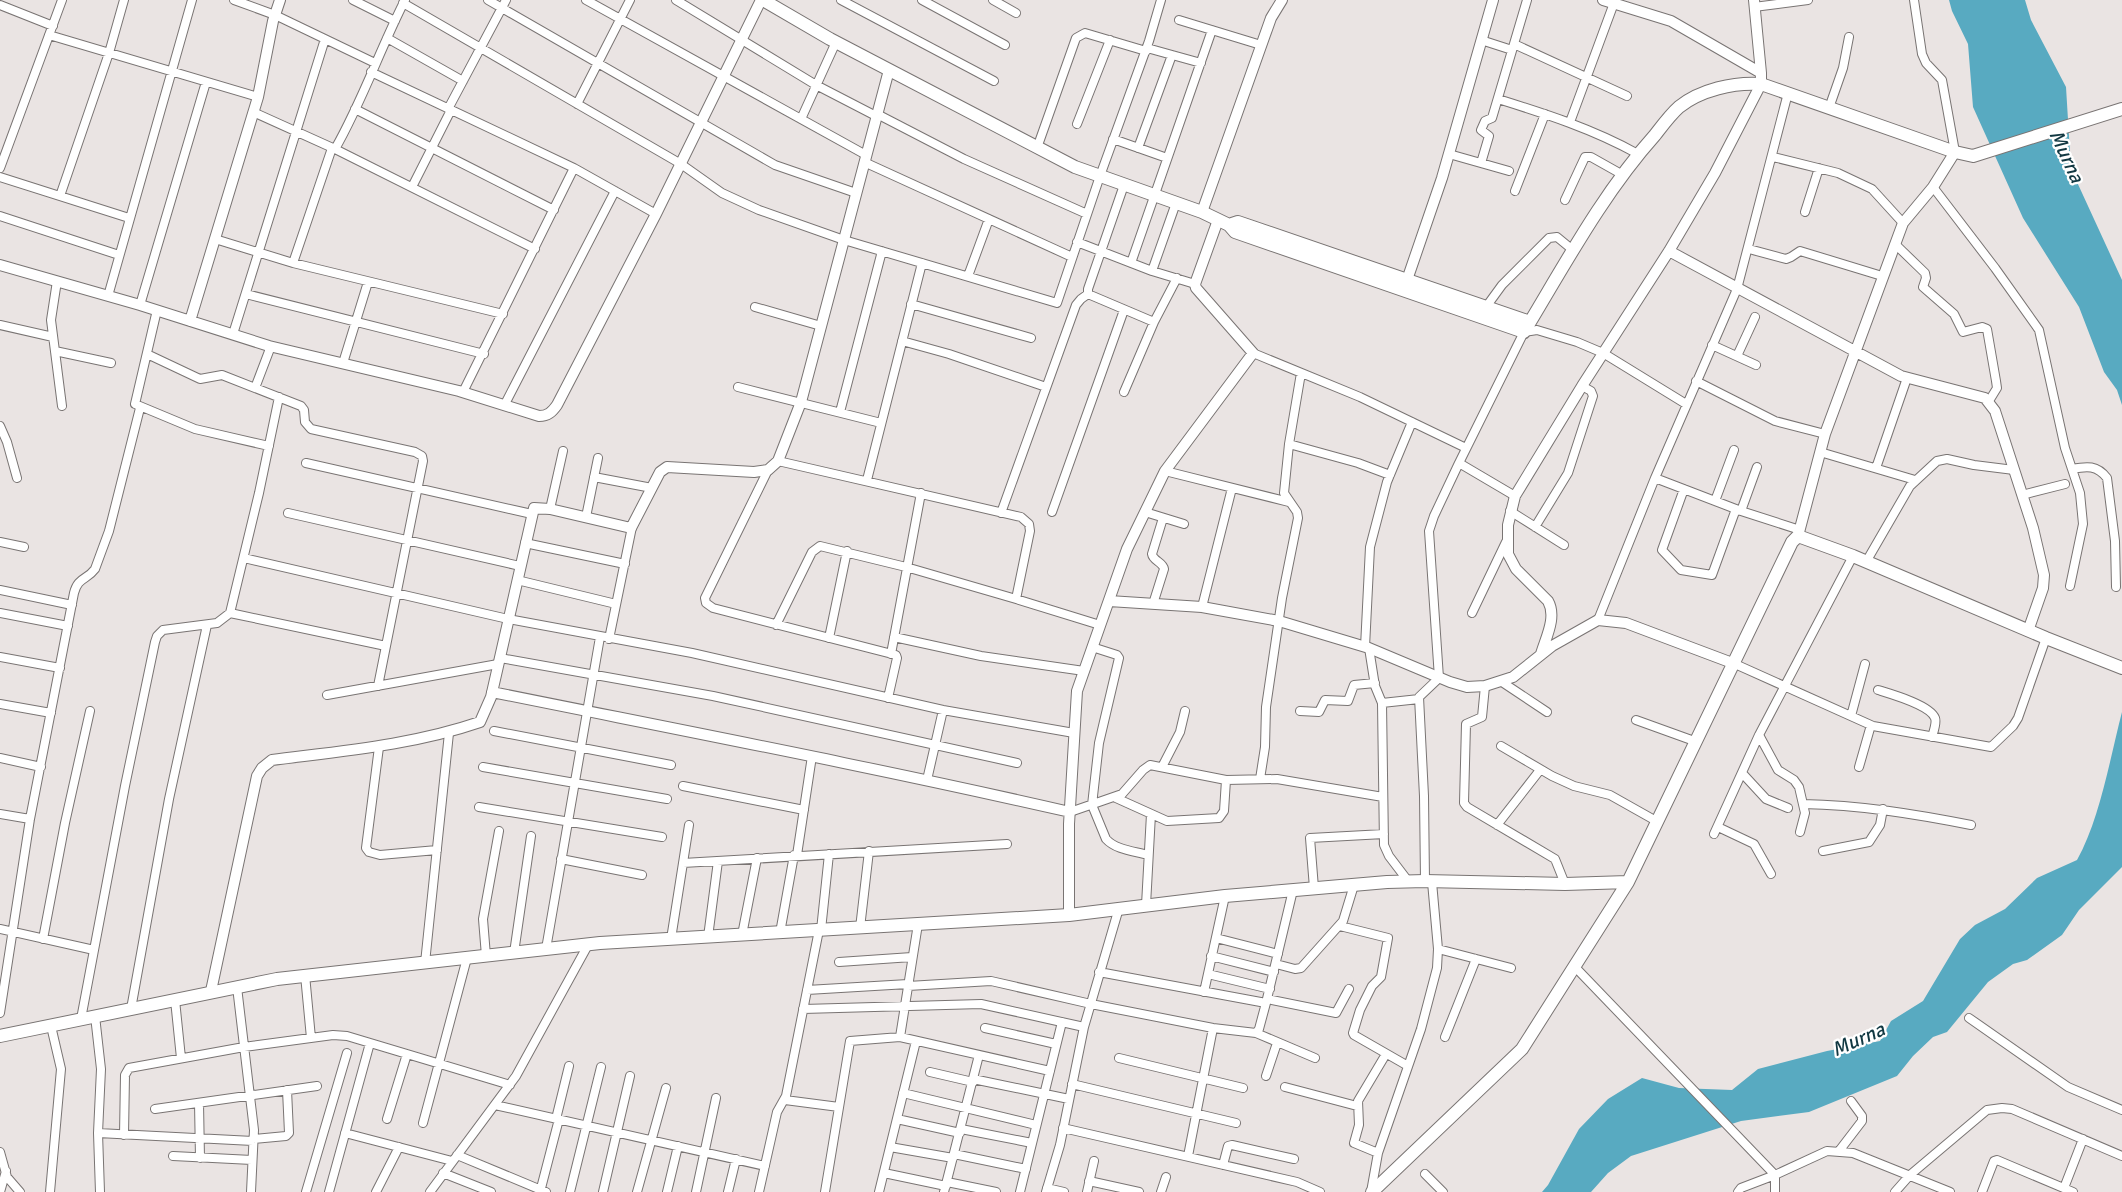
<svg xmlns="http://www.w3.org/2000/svg" width="2122" height="1192" font-family="Signika,sans-serif">
  <style>
    .water { fill: #58aac1 }
    .lines { fill: none; stroke-linecap: round; stroke-linejoin: round }
    .minor-casing { stroke: #797473; stroke-width: 10 }
    .tertiary-casing { stroke: #797473; stroke-width: 12 }
    .secondary-casing { stroke: #797473; stroke-width: 14 }
    .minor { stroke: #fff; stroke-width: 8 }
    .tertiary { stroke: #fff; stroke-width: 10 }
    .secondary { stroke: #fff; stroke-width: 12 }
    .labels { text-anchor: middle; stroke-width: 4.5; stroke-linejoin: round; paint-order: stroke }
    .water-label { font-size: 20px; font-style: italic; fill: #113842; stroke: #fff }
  </style>
  <rect width="100%" height="100%" fill="#eae4e3"/>
  <path class="water" d="M1949,0h76l6,20 35,67 5,82 51,111v125l-5,-15 -13,-18 -25,-65 -56,-89 -50,-111 -5,-63 -16,-33z
    M2122,712v155l-43,43 -17,25 -35,25 -14,4 -25,18 -41,50 -14,5 -20,19 -16,20 -88,36 -68,9 -110,35 -23,17 -17,19h-49l6,-7 31,-56 29,-30 34,-21 37,10 53,2 26,-21 69,-18 53,-10 11,-20 32,-20 37,-62 15,-14 30,-16 32,-31 40,-18c23,-41 33,-102 45,-148z"/>
  <g class="lines">
    <g class="minor-casing">
      <path id="minor" d="M234,0l41,15 100,48
        M353,0l42,21
        M488,0l287,165 81,28
        M586,0l280,155
        M676,0l140,85 60,31
        M841,0l153,81
        M922,0l83,45
        M993,0l23,13
        M1914,0l8,54 4,9 16,17 13,72
        M403,3l278,161 41,29 37,17 85,30 213,63 43,-127 49,-135 12,-41
        M0,5l53,21
        M1754,7l54,-7
        M1179,20l82,25
        M49,35l209,62
        M387,38l76,43
        M1481,40l31,10
        M1514,44l113,52
        M1147,48l54,15
        M371,72l203,96 82,46
        M1498,99c48,15 95,30 140,55
        M577,104l53,-104
        M1829,108l14,-40 6,-31
        M355,109l199,101
        M448,109l58,-109
        M253,112l82,37 200,100
        M877,114l87,45 123,55
        M801,119l35,-77
        M1570,122l44,-119
        M1077,124l33,-84
        M1113,139l54,19
        M1037,148l39,-110 9,-5 61,18
        M1138,148l34,-93
        M335,149c27,-47 45,-100 70,-149
        M1449,154l60,17
        M1773,157l65,16 34,16 31,34
        M864,162l208,95
        M1481,163l8,-27 -8,-6 4,-9 7,-3 35,-118
        M0,168l62,-168
        M0,177l129,41
        M1124,185l-36,104v5l66,28
        M412,187l39,-77
        M1933,187l62,81 44,62 26,118 15,45 3,31 -13,62
        M1515,191l30,-77
        M60,196l49,-143 15,-53
        M1565,200l20,-43h6l32,18
        M1805,212l14,-44
        M0,216l119,39
        M215,239l78,24 210,51
        M1077,242l75,29 43,13
        M1895,244l30,29 1,5 -3,9 31,27 9,18 19,-5 5,2 9,52 1,7 -8,13
        M1749,249l37,10 5,-2 9,-6 82,25
        M293,263l39,-115
        M1131,263l81,-233
        M1152,271l24,-68
        M968,276l21,-57
        M57,281l-6,39 11,86
        M246,294l238,60
        M108,296l84,-296
        M911,304l120,34
        M140,305l66,-223
        M755,307l66,19
        M1486,307l16,-22 47,-47 8,-1 17,14
        M157,310l-22,94 60,25 74,17
        M0,325l53,12
        M233,334l92,-295
        M902,341l47,13 97,33
        M1712,345l44,20
        M55,351l56,12
        M1253,353l107,44 106,51
        M147,354l53,25 22,-4 79,31 3,4 1,12 6,7 104,23 7,4 1,5 -45,225
        M1737,356l18,-39
        M343,363l25,-81
        M1696,381l79,40 50,13
        M738,387l143,36
        M255,388l16,-42
        M463,392l111,-224
        M1124,392l30,-70 23,-44
        M505,404l110,-213
        M840,412l42,-161
        M0,426l7,16 10,36
        M1289,444l69,19 32,12
        M1820,452l95,28
        M306,463l226,51
        M1876,468l31,-90
        M2072,469c15,-3 25,-4 35,9l8,63 1,46
        M768,470l-63,128 1,5 7,5 183,47 1,3 -9,40
        M1165,471l124,31
        M594,477l58,11
        M1655,478l82,-189 51,-196
        M867,480l55,-217
        M1684,489l-22,61 19,20 31,5 24,-66
        M2022,495l43,-11
        M1515,496l-56,-33 65,-131 13,-2 40,12 26,11 83,51
        M1715,501l19,-51
        M550,509l13,-58
        M1510,511l54,34
        M1741,511l16,-44
        M1052,512l72,-202
        M1145,512l39,12
        M288,513l232,53
        M1001,513l75,-208 5,-6 7,-5
        M586,517l12,-59
        M1535,527l33,-54 25,-77 -2,-5 -9,-5
        M0,542l24,5
        M525,543l100,21
        M244,558l264,61 184,34 251,57 131,23
        M1866,562l44,-76 27,-25 10,-2 27,6 40,5
        M517,580l99,24
        M0,590l72,15
        M1016,599l84,26
        M1153,604l11,-35c-1,-7 -11,-8 -12,-15l11,-36
        M1202,607l30,-119
        M0,613l68,13
        M230,613l156,33
        M1472,613l34,-71
        M1598,620l57,-142 86,33 59,19
        M776,625l36,-73 8,-6 86,21 110,32 14,-68 -1,-7 -8,-7 -243,-56
        M894,637l87,19 103,15
        M829,638l18,-87
        M609,639l23,-112
        M1092,647l25,8 2,3 -20,85 -7,62 14,34c10,11 28,12 42,16
        M1365,647l5,-100 17,-65 25,-60
        M1369,648l6,38 7,17 2,142 5,11 19,25
        M891,654l30,-161
        M0,657l60,11
        M500,658l213,38 304,67
        M1735,664l138,62 118,21 22,-21 5,-8 28,-80
        M1502,682l45,30
        M1485,686l-3,31 -16,7 -2,79 3,4 88,52 10,25
        M1878,690c13,4 52,15 57,28 2,5 -2,15 -3,19
        M327,695l171,-31
        M1382,703l37,-4
        M0,704l51,9
        M1300,711l19,1 6,-12 23,1 6,-16 21,-2
        M1851,716l14,-52
        M1636,720l61,22
        M494,731l177,34
        M1759,735l19,35 16,10 5,7 6,26 -5,19
        M1501,746l51,30 22,10 36,9 48,27
        M379,747l-13,101 3,4 11,3 57,-5
        M0,758l41,9
        M483,767l184,32
        M1162,767l18,-35 5,-21
        M1859,767l12,-42
        M1742,773l24,26 22,9
        M1260,779l5,-32 1,-40 16,-109 16,-80 -1,-6 -13,-19 5,-49 12,-71
        M927,780l16,-70
        M683,786l121,24
        M1116,798l51,23 52,-3 5,-7 2,-31
        M1803,804c57,1 112,10 168,21
        M479,807l183,30
        M1070,812l52,-18 21,-24 7,-5 76,15 51,-1 106,18
        M0,814l30,5
        M1497,825l43,-55
        M1718,827l36,17 17,30
        M1714,834l45,-99 94,-179
        M1823,851l46,-9 11,-17 3,-16
        M797,855l15,-99
        M561,859l81,16
        M683,863l324,-19
        M1425,881l-1,-85 -5,-99 20,-19 -10,-147 5,-15 25,-53
        M1314,888l-4,-50 74,-4
        M1146,905l5,-91
        M1340,926l48,12 -7,39 -9,9 -12,24 -7,23 1,2 54,31
        M860,928l9,-77
        M0,929l94,21
        M821,930l8,-76
        M780,933l14,-78
        M742,935l15,-77
        M708,937l10,-76
        M1216,938l62,16
        M43,939l22,-116 25,-112
        M671,939l18,-114
        M546,949l54,-312
        M1438,949l73,19
        M514,953l17,-117
        M486,956l-3,-37 16,-88
        M1211,956l63,16
        M839,962l73,-5
        M425,963l24,-230
        M1276,964l19,5 6,-1 42,-47 11,-36
        M1575,967l200,208v17
        M1099,972l167,31
        M1208,974l62,15
        M305,975l6,63
        M908,986l83,-5 100,23 122,24 43,5 3,-4 7,-26 27,-113
        M237,987l17,143 -3,62
        M807,990l101,-6
        M1204,992l21,-96
        M1267,999l69,14 13,-24
        M175,1000l6,58
        M131,1009l38,-210 38,-174
        M803,1009l178,-5 103,23
        M0,1013l30,-194 44,-226c4,-16 13,-13 21,-24l14,-38 31,-123
        M95,1016l6,53 -3,64 2,59
        M1969,1018l99,69 54,23
        M81,1019l44,-233 30,-144 2,-6 6,-6 54,-7 13,-10 29,-120 20,-96
        M985,1028l71,16
        M1256,1033l59,25
        M900,1037l150,34
        M1445,1037l31,-78
        M1119,1058l124,30
        M930,1072l43,10
        M1266,1076l11,-33
        M973,1079l96,20
        M1072,1084l164,39
        M1285,1087l72,19
        M903,1093l133,32
        M785,1100l54,7
        M199,1103l1,55
        M495,1105l270,61
        M155,1109l162,-23
        M387,1119l20,-65
        M556,1119l13,-53
        M897,1119l63,14
        M423,1123l44,-165
        M1063,1128l234,54 23,10
        M961,1129l71,14
        M98,1133l155,8
        M345,1133l107,28
        M124,1135l1,-60 4,-7 115,-21 89,-12 14,1 163,49
        M253,1139l33,-3 3,-3 -2,-43
        M890,1147l63,11
        M1839,1151l23,-30v-5l-11,-15
        M0,1152l7,25 13,15
        M1378,1153l-24,-10 5,-18 -1,-24 28,-47
        M954,1154l72,15
        M457,1155l89,37
        M173,1156l79,4
        M1188,1156l25,-128
        M1223,1165l5,-19 4,-1 62,14
        M443,1173l48,19
        M884,1173l62,13
        M1425,1174l18,18
        M1089,1181l50,11
        M947,1182l49,10
        M1047,1188l17,4
        M2064,1188l19,-49
        M0,1192l6,-21
        M50,1192l11,-123 -10,-43
        M306,1192l41,-139
        M329,1192l41,-149
        M376,1192l23,-45
        M430,1192l86,-116 72,-131
        M540,1192l19,-73
        M570,1192l31,-125
        M603,1192l27,-116
        M637,1192l29,-104
        M667,1192l11,-46
        M696,1192l20,-94
        M728,1192l8,-33
        M759,1192l18,-80 9,-16 33,-166
        M825,1192l25,-151 50,-4 18,-113
        M879,1192l37,-151
        M944,1192l35,-137
        M1020,1192l42,-170
        M1046,1192l14,-47 24,-118 35,-119
        M1087,1192l7,-31
        M1161,1192l5,-15
        M1371,1192l7,-39 43,-124 16,-61 1,-19 -6,-67
        M1738,1192l3,-4 34,-13 52,-24 26,2 97,39
        M1895,1192l15,-17 77,-65 15,-2 10,1 110,47
        M1982,1192l12,-31 3,-1 76,32"/>
    </g>
    <g class="tertiary-casing">
      <path id="tertiary" d="M1603,0l68,21 90,52
        M1202,212l69,-194 11,-18
        M1669,251l232,125 84,22 10,13 38,117 11,47 -1,13 -15,43
        M0,265l140,40 129,41 190,45 80,25c9,0 13,-4 18,-11l99,-191 105,-214
        M1407,280l35,-102 51,-178
        M190,321l68,-224 15,-76 7,-21
        M1798,536l27,-102 78,-211 30,-36 22,-35
        M1109,601l93,6 77,14 90,27 81,34 17,5 18,-1 28,-9 39,-31 46,-26 28,3 109,41
        M1541,654c5,-17 16,-37 7,-53l-32,-32 -8,-15v-29l7,-29 67,-110 87,-135 46,-78 46,-89v-11l-7,-73
        M492,692c193,39 386,76 578,120
        M1069,915v-91l8,-133 50,-142 38,-78 88,-118 -57,-65 -1,-4 23,-64
        M211,991l46,-215 5,-8 10,-8c70,-9 141,-15 208,-38l11,-25 43,-189 16,1 81,19 29,-56 7,-5 87,5 14,-2 10,-9 23,-59 88,-332"/>
    </g>
    <g class="secondary-casing">
      <path id="secondary" d="M763,0l67,39 245,128 127,45 27,13 6,7 289,100c40,-66 79,-139 131,-197 7,-9 15,-20 24,-28 21,-17 55,-25 82,-23l194,68 18,4 149,-47
        M1229,225l9,-3 292,100
        M0,1036l277,-57 323,-36 469,-28 156,-19 162,-14 38,-1 140,3 63,-2 164,-340 6,-6 55,20 193,82 76,30
        M1372,1192l150,-143 106,-167"/>
    </g>
    <use href="#minor" class="minor"/>
    <use href="#tertiary" class="tertiary"/>
    <use href="#secondary" class="secondary"/>
  </g>
  <g class="labels">
    <g class="water-label">
      <text transform="translate(2067 156) rotate(65)" y="7">Murna</text>
      <text transform="translate(1858 1039) rotate(-24)" y="7">Murna</text>
    </g>
  </g>
</svg>
